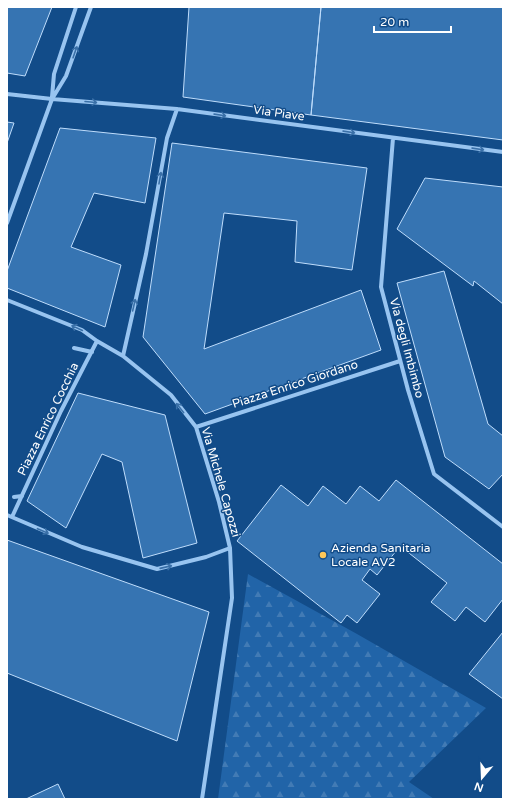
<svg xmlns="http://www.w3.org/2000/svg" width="510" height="806" font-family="'Varela Round',sans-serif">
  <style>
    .forest { fill: url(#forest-firs) }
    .building { fill: #3674b2; stroke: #bfddfc }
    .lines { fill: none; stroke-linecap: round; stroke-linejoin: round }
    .street { stroke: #98c4f0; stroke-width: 4 }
    .oneway { stroke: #3a70a8 }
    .poi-dot { fill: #ffc758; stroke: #124c89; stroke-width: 1.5 }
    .labels { text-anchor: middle; stroke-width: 3; stroke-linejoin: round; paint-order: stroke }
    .street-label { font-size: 12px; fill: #fff; stroke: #124c89 }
    .poi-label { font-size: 12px; fill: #fff; stroke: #124c89; text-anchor: start }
  </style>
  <defs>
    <pattern id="forest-firs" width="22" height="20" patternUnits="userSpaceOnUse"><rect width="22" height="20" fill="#2164a8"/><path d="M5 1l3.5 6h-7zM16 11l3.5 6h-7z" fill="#427bb5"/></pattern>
  </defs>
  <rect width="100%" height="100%" fill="#124c89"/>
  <path class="forest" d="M248,574l109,60 129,74 -77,74 25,17h-216z"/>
  <path class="building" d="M7,7h45l-27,69 -18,-3z
    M189,7h132l-10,108 -128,-18z
    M321,7h182v133l-192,-25z
    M7,122l7,1 -7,20z
    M60,128l96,10 -11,65 -51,-10 -23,54 50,18 -16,62 -98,-39v-17z
    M172,143l195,25 -15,102 -57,-8 2,-41 -73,-8 -20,136 157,-59 20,60 -176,64 -62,-77z
    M425,178l78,9v117l-29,-23 -1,5 -76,-57z
    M444,271l44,153 15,12v38l-14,15 -44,-32 -48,-174z
    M78,393l87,22 32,128 -54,15 -21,-96 -20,-8 -36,74 -39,-27z
    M396,480l107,84v35l-18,23 -19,-15 -11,14 -24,-19 16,-19 -47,-37 -23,29 -7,-6 -8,11 18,14 -23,29 -10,-8 -6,8 -104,-82 44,-56 27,21 15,-20 23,18 14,-18 19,15z
    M7,540l202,72 -32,129 -170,-68z
    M503,632v67l-34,-25z
    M58,784l7,15h-39z"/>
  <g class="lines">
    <path class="street" d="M7,94l45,5 125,10 326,43
      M52,97l2,-23 22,-67
      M177,109l-10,29 -21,116 -23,102 48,39 25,32 23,75 11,46 2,50 -30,201
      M393,138l-12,149 27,103 26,84 69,53
      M7,223l45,-124 14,-23 25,-69
      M7,300l75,30 15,11 26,15
      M74,348l18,4
      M196,427l204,-66
      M14,497l8,-1
      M7,515l75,32 75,22 49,-12 24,-9
      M12,517l49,-106 36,-70"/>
  </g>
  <defs><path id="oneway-shaft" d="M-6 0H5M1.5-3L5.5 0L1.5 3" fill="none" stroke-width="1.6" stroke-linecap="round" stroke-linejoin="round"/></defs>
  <g class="oneway">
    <use href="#oneway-shaft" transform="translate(75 52) rotate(-71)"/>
    <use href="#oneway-shaft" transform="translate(91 102) rotate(5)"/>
    <use href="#oneway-shaft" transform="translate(220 115) rotate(8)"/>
    <use href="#oneway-shaft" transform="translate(349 132) rotate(8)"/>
    <use href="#oneway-shaft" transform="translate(478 149) rotate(8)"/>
    <use href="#oneway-shaft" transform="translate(160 178) rotate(-80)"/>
    <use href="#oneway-shaft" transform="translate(134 305) rotate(-77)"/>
    <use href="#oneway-shaft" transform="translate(77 328) rotate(-155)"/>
    <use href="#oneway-shaft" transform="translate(180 408) rotate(-128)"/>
    <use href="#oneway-shaft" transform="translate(43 531) rotate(23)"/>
    <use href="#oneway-shaft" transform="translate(166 567) rotate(-13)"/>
  </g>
  <circle class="poi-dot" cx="323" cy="555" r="4"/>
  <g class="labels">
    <g class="street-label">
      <text transform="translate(279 113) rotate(8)" y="4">Via Piave</text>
      <text transform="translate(407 348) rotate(75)" y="4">Via degli Imbimbo</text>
      <text transform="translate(295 384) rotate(-18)" y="4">Piazza Enrico Giordano</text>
      <text transform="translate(48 419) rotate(-64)" y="4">Piazza Enrico Cocchia</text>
      <text transform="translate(221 482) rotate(74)" y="4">Via Michele Capozzi</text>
    </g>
    <g class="poi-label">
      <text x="331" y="552">Azienda Sanitaria<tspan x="331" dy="14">Locale AV2</tspan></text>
    </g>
  </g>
  <rect width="510" height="806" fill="none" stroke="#ffffff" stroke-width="16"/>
  <g transform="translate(482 778) rotate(199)" stroke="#124c89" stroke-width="3" paint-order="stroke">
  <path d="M0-3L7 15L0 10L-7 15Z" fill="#ffffff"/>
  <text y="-6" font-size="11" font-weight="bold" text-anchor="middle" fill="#ffffff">N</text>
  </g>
  <path d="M374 26v6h77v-6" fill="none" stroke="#ffffff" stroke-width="2"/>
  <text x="380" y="26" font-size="12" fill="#ffffff" stroke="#124c89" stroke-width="3" paint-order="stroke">20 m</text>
</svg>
